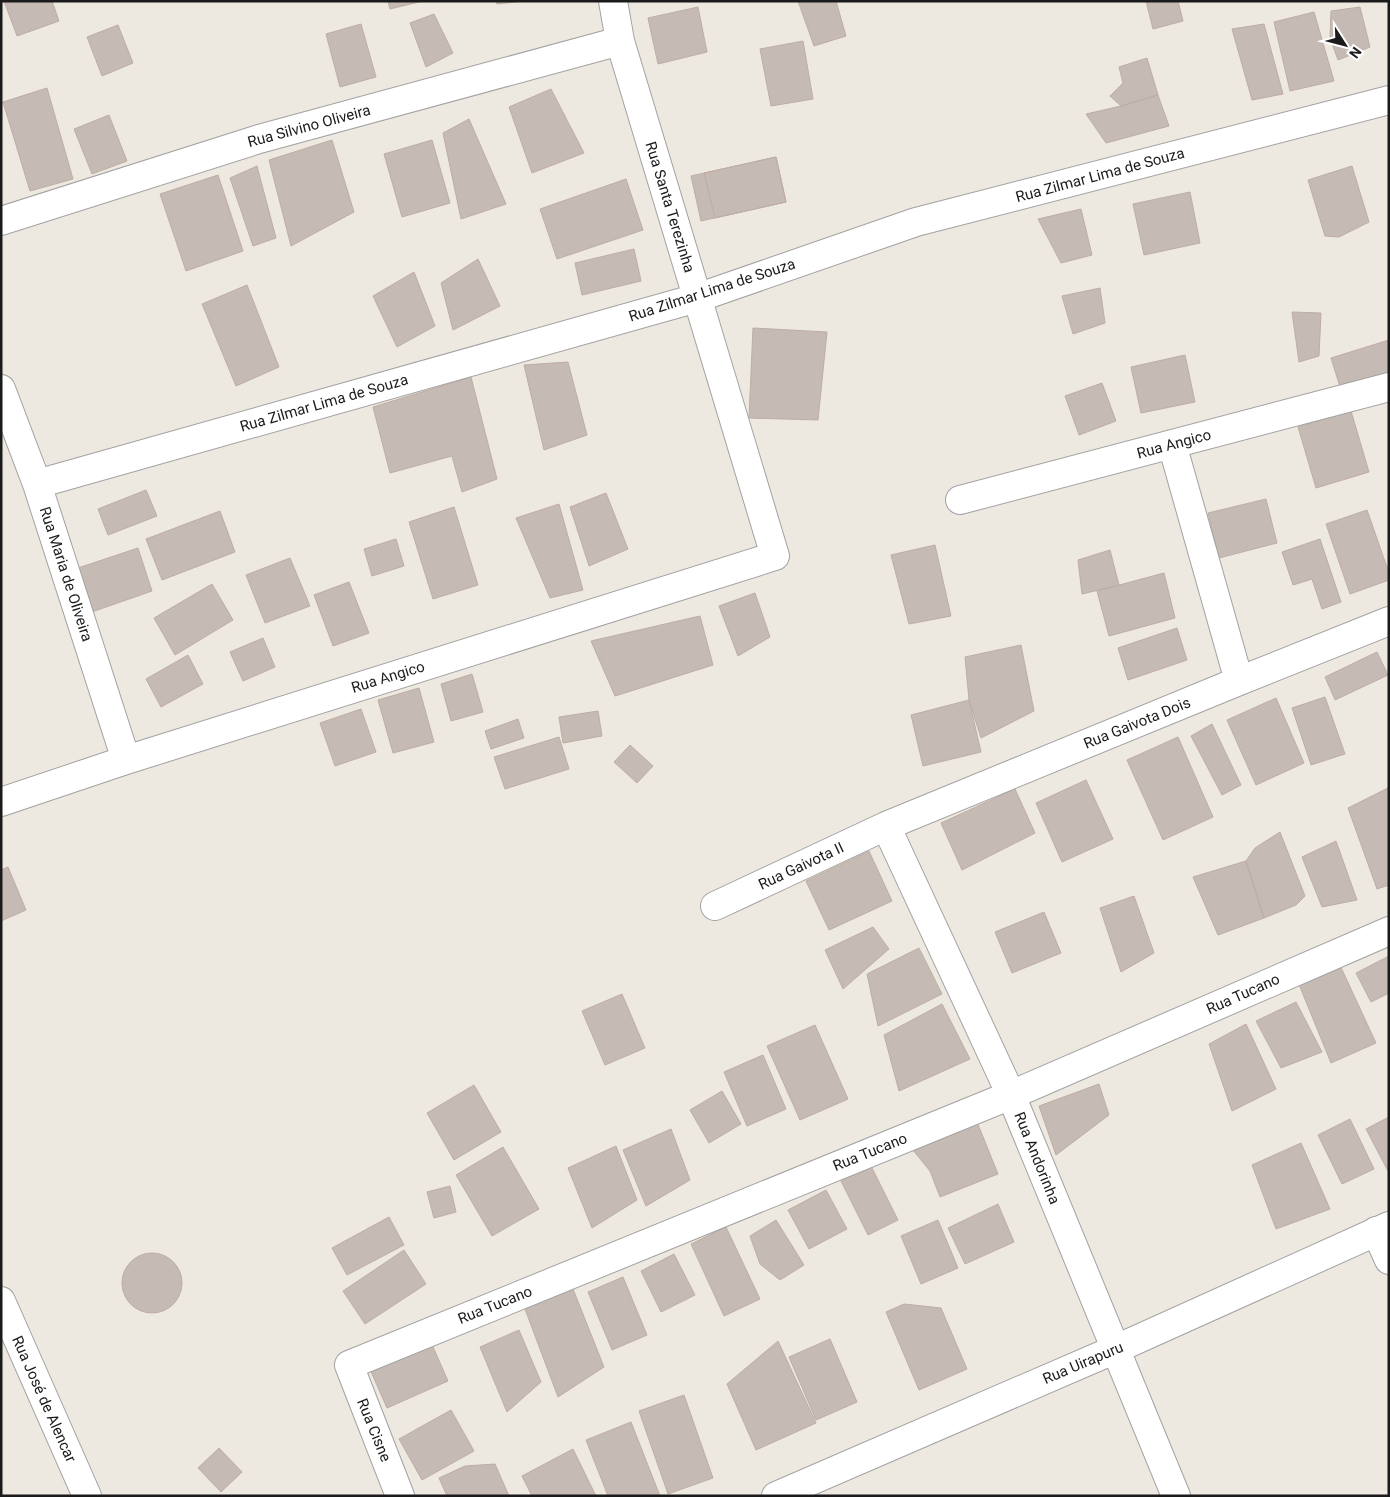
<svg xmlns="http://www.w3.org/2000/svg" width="1390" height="1497" font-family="Roboto,sans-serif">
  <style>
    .building { fill: #c5bab4; stroke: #bfada3 }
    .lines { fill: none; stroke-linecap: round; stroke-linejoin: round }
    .minor-casing { stroke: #a2a2a2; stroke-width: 30 }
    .tertiary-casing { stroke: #a2a2a2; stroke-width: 30 }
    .minor { stroke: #fff; stroke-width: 28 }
    .tertiary { stroke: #fff; stroke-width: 28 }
    .labels { text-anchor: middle; stroke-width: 4; stroke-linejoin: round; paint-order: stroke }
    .street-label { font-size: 15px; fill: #1b1b1b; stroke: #fff }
  </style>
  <rect width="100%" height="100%" fill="#ede8e0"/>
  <path class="building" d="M4,1h48l7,20 -42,15z
    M388,1h35l-33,8z
    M496,1h28l-27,3z
    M798,1h38l10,35 -32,10z
    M1146,1h32l5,20 -30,8z
    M698,7l9,45 -49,12 -10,-46z
    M1360,7l10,40 -32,13 -8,-22 1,-27z
    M1314,12l20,69 -44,10 -16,-69z
    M434,14l19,39 -27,14 -16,-44z
    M361,24l15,53 -36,10 -14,-53z
    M1264,24l19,70 -31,6 -20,-71z
    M118,25l15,38 -31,13 -15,-39z
    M803,41l10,58 -42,7 -11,-57z
    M1147,58l11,37 -37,11 -11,-10 13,-13 -4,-16z
    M47,88l26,91 -43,12 -27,-89z
    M551,89l33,64 -52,20 -23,-66z
    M1158,95l11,31 -63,17 -20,-29 35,-8z
    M109,115l18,46 -35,13 -18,-45z
    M469,119l37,85 -45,15 -18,-86z
    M332,140l22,72 -63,34 -22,-86z
    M432,140l18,63 -48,14 -18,-63z
    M776,157l10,45 -85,19 -10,-45z
    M776,157l10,45 -71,16 -11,-45z
    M257,166l19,72 -23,8 -23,-68z
    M1352,166l17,56 -30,15 -14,-1 -17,-56z
    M218,175l25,76 -57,20 -26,-77z
    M626,179l17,51 -86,29 -17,-50z
    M1190,192l10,51 -56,12 -11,-51z
    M1081,209l11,46 -31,8 -23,-44z
    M634,249l7,32 -59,14 -7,-32z
    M478,259l22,47 -47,24 -12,-47z
    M414,272l21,54 -38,21 -24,-51z
    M247,285l32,82 -43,19 -34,-82z
    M1100,288l5,35 -32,11 -11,-38z
    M1292,312l29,1 -2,43 -20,6z
    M753,328l74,4 -9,88 -69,-2z
    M1389,340v34l-48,16 -10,-32z
    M1185,355l10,47 -54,11 -10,-46z
    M568,362l19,73 -43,15 -20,-85z
    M471,377l26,102 -35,13 -10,-36 -62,17 -17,-66z
    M1102,383l14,38 -37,14 -14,-39z
    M1351,411l18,61 -53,16 -18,-61z
    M146,490l11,26 -49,19 -10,-26z
    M606,493l22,56 -39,17 -19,-59z
    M1266,499l11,44 -58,15 -11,-45z
    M559,504l24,86 -33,8 -34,-80z
    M454,507l24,78 -45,14 -24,-77z
    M1367,510l22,63v7l-39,14 -24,-70z
    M220,511l15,41 -73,28 -16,-41z
    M396,539l8,27 -32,10 -8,-27z
    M1320,539l21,63 -19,7 -10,-30 -19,6 -11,-33z
    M935,545l16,71 -42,8 -18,-69z
    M138,548l14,43 -66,23 -14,-44z
    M1110,550l9,35 -37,9 -4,-34z
    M290,558l20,48 -45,17 -19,-48z
    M1164,573l11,45 -66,18 -12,-45z
    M349,582l20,51 -36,13 -19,-51z
    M212,584l21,36 -58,35 -21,-37z
    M755,593l15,44 -32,19 -19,-50z
    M700,616l13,49 -98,31 -24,-55z
    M1177,628l10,32 -59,20 -10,-32z
    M263,638l12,29 -32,14 -13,-29z
    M1021,645l13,66 -53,27 -12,-38 -4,-43z
    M1377,652l11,23 -53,25 -10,-23z
    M188,655l15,29 -42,23 -15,-28z
    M472,674l11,38 -32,9 -10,-37z
    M419,688l15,54 -41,11 -15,-53z
    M1325,697l20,57 -34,11 -19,-57z
    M1276,698l28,65 -48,22 -29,-65z
    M969,700l12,52 -58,14 -12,-51z
    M361,709l15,43 -41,14 -15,-43z
    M598,711l4,25 -39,7 -4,-26z
    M518,719l6,19 -33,11 -6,-18z
    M1212,724l29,61 -19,10 -31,-59z
    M559,737l10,32 -64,20 -11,-32z
    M1178,737l35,80 -50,23 -36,-80z
    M630,745l23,21 -16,17 -23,-21z
    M1086,780l27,59 -51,23 -26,-59z
    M1388,788l1,3v94l-12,4 -29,-81z
    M1015,789l20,44 -73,37 -21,-47z
    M1280,832l25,64 -9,9 -32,13 -18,-57 9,-13z
    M1336,841l21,59 -35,7 -20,-50z
    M869,851l23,50 -63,29 -23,-49z
    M1246,861l18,57 -46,17 -25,-58z
    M8,867l18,43 -25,11v-51z
    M1134,896l20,57 -33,19 -21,-64z
    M1044,912l17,41 -49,20 -17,-41z
    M873,927l16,22 -46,40 -18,-39z
    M919,948l23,46 -64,32 -11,-52z
    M1389,956v37l-18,9 -15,-29z
    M1338,961l38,82 -45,20 -33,-81z
    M622,994l23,54 -40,17 -23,-54z
    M1296,1002l26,50 -41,16 -25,-47z
    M942,1004l28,55 -71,32 -15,-56z
    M1246,1024l30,65 -44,22 -23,-67z
    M815,1025l33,74 -48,21 -33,-74z
    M763,1055l23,54 -39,17 -23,-54z
    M1099,1084l10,31 -53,40 -17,-49z
    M474,1085l27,47 -47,28 -27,-47z
    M722,1091l19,33 -32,19 -19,-33z
    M1389,1117v56l-23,-44z
    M1350,1119l24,50 -32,15 -24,-49z
    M977,1122l21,52 -58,23 -10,-26 -18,-22z
    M671,1129l19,51 -44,26 -23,-56z
    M1301,1143l29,66 -54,20 -24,-64z
    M616,1146l21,54 -45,28 -24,-60z
    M503,1147l36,62 -47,27 -36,-61z
    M871,1166l27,54 -30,15 -27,-54z
    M450,1186l6,26 -22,6 -7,-26z
    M826,1190l21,39 -38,20 -21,-39z
    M998,1204l16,38 -49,22 -17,-36z
    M389,1217l15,28 -57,30 -15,-27z
    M776,1220l28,45 -24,15 -20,-16 -10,-28z
    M938,1220l20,48 -37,16 -20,-48z
    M726,1227l34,72 -36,17 -33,-72z
    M404,1250l22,34 -61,40 -22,-33z
    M122 1283a30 30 0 1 1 60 0a30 30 0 1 1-60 0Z
    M674,1254l21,41 -34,17 -20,-41z
    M623,1277l24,58 -35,15 -24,-58z
    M573,1289l31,78 -46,30 -33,-88z
    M904,1304l37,4 26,61 -48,21 -33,-78z
    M519,1330l22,52 -34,30 -27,-65z
    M830,1339l27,63 -41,18 -27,-63z
    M430,1340l18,41 -61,27 -18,-41z
    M778,1341l38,82 -60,27 -29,-66z
    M684,1395l29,83 -45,16 -29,-83z
    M451,1410l23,41 -52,29 -23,-41z
    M631,1422l29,74h-52l-22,-56z
    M219,1448l23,24 -21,20 -23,-24z
    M573,1449l23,47h-64l-10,-20z
    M495,1464l14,32h-62l-8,-18 26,-12z"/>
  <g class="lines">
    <g class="minor-casing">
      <path id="minor" d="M1,221l258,-82 361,-98
        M1,389l36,95 89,276
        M1172,444l67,237
        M37,484l660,-186 219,-76 473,-122
        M960,500l429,-113
        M1,802l125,-42 649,-204 -155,-515 -7,-40
        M886,826l125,269 165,401
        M715,906l171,-80 353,-145 150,-60
        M1376,1231l13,29
        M400,1496l-51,-131 662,-270 378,-164"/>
    </g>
    <g class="tertiary-casing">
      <path id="tertiary" d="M1,1301l86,195
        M776,1496l340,-147 273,-123"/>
    </g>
    <use href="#minor" class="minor"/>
    <use href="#tertiary" class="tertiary"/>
  </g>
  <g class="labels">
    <g class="street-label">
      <text transform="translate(309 126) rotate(-15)" y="5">Rua Silvino Oliveira</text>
      <text transform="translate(1100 175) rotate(-15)" y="5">Rua Zilmar Lima de Souza</text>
      <text transform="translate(670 207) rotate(73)" y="5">Rua Santa Terezinha</text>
      <text transform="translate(712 290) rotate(-18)" y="5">Rua Zilmar Lima de Souza</text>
      <text transform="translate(324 403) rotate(-16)" y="5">Rua Zilmar Lima de Souza</text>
      <text transform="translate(1174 444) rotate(-15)" y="5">Rua Angico</text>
      <text transform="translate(66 574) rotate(72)" y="5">Rua Maria de Oliveira</text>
      <text transform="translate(388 677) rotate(-17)" y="5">Rua Angico</text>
      <text transform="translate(1137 723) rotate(-22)" y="5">Rua Gaivota Dois</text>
      <text transform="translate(801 866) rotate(-25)" y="5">Rua Gaivota II</text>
      <text transform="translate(1243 994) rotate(-24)" y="5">Rua Tucano</text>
      <text transform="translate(870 1152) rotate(-22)" y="5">Rua Tucano</text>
      <text transform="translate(1037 1158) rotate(68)" y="5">Rua Andorinha</text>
      <text transform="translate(495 1305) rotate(-22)" y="5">Rua Tucano</text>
      <text transform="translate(1083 1363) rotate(-23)" y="5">Rua Uirapuru</text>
      <text transform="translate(44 1399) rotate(66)" y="5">Rua José de Alencar</text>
      <text transform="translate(374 1430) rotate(68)" y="5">Rua Cisne</text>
    </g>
  </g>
  <rect width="1390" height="1497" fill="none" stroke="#1b1b1b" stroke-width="5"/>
  <g transform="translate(1345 45) rotate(126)" stroke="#ffffff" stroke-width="4" paint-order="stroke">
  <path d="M0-4L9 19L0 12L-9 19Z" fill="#1b1b1b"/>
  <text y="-8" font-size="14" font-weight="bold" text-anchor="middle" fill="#1b1b1b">N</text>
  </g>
</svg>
